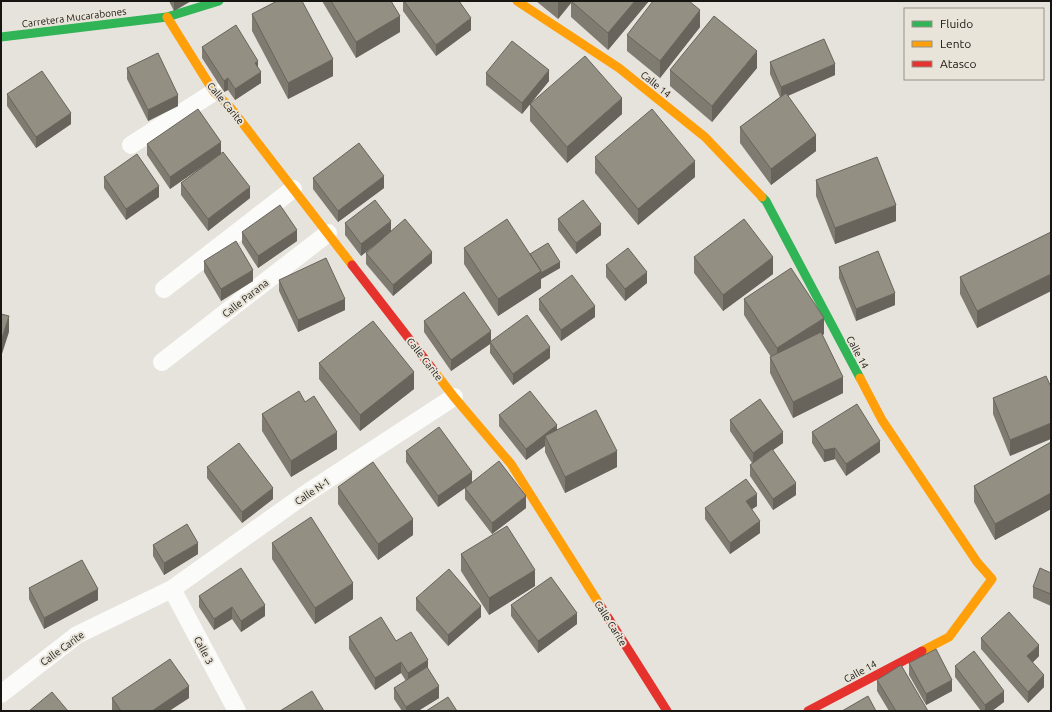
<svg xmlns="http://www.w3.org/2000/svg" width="1052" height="712" font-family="Ubuntu,sans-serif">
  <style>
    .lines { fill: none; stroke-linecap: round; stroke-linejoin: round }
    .street { stroke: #fbfbfa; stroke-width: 18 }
    .fast { stroke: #30b455; stroke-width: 9 }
    .slow { stroke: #ff9f0a; stroke-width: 9 }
    .jam { stroke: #e5322d; stroke-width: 9 }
    .wall { fill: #7f7b71 }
    .shaded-wall { fill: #68645c }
    .building { fill: #948f83; stroke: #68645c }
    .labels { text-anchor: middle; stroke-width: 4; stroke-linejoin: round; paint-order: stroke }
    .street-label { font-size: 10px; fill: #181612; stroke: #e9e4d9 }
  </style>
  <rect width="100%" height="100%" fill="#e6e3dc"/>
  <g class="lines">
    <path class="street" d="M131,145l83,-53
      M164,289l129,-100
      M162,362l166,-129
      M172,589l65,122
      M1,694l76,-59 95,-46 135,-96 147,-96"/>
    <path class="fast" d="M1,37l166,-20 52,-16
      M762,197l4,4 94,177"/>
    <path class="slow" d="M517,1l102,67 86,69 57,60
      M167,17l47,75 16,15 122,158
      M434,371l20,26 57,67 89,141
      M860,378l22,42 95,142 15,17 -43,58 -27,14"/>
    <path class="jam" d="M352,265l82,106
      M600,605l67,106
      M808,711l114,-60"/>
  </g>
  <path class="wall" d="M169,1h22l-17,10z
    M322,1h69l9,31 -44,26z
    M403,1h56l12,29 -35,26 -33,-45z
    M536,1h113l-41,49 -37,-33v-14l-13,16z
    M252,14l81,62 -45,23 -36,-68z
    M700,27l-40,51 -33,-27v-16z
    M202,47l56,20 3,16 -26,17 -7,-10 -4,2 -22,-34z
    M770,62l65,13 -48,21 29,55 -45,34 -31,-42v-16l40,-30 -10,-23z
    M127,68l51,38 -30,15 -21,-42z
    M757,68l-45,54 -42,-36v-16z
    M486,73l63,8 -27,33 -36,-29z
    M7,94l64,30 -35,24 -29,-42z
    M530,104l92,10 -55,49 -37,-42z
    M147,144l74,9 29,45 -42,33 -27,-36v-12l33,-25 -44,31 -23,-34z
    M595,157l100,20 -57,48 -43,-52z
    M104,177l55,20 -33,23 -22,-32z
    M313,178l71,10 -46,34 -25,-33z
    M816,180l80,41 -61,23 -19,-48z
    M558,219l43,16 -25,19 -18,-24z
    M345,223l46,8 41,32 -39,33 -27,-32v-11l11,-10 -16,13 -16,-21z
    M242,232l55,9 -39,27 -16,-25z
    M1051,232v59l-74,37 -17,-34v-17z
    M464,248l66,6 30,14 -19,11v9l-43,28 -34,-52z
    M694,257l79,17 -50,37 -29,-38z
    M204,261l49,20 -32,20 -17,-29z
    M606,265l41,18 -22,18 -19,-24z
    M839,267l56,38 -39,16 -17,-43z
    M279,280l66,30 -47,22 -19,-41z
    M539,299l56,18 -34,24 -22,-31z
    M744,299l80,35 -2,1 21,58 -50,25 -23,-45v-16h1l-27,-42z
    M424,321l67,20 59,17 -37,27 -23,-32v-9l-39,27 -27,-39z
    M319,363l95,26 -54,42 -41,-52z
    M1051,387l-41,69 -17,-42v-16z
    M305,402l32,47 -46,28 -29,-46v-17z
    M499,415l58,15 60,37 -52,26 -20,-41v-6l-19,14 -27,-34z
    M730,420l53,23 -10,7 23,45 -23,15 -23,-34v-11l2,-2 -22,-32z
    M812,432l68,20 -34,24 -11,-17 -11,3 -12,-19z
    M1051,442v67l-56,31 -21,-38v-16z
    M406,451l66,31 54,26 -34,26 -27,-35v-11l-27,19 -32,-45z
    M207,467l66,32 -31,24 -35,-45z
    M338,487l75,48 -35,25 -40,-56z
    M757,506l-5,3 8,24 -30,21 -25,-35v-11z
    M272,543l81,56 -38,25 -43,-65z
    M153,545l45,9 -34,21 -11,-19z
    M461,554l74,32 -46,29 -28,-44z
    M1051,573v33l-18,-8v-11z
    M29,588l69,12 -54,29 -15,-30z
    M199,596l66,20 -24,16 -9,-13 -18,11 -15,-23z
    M416,598l65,19 -33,29 -32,-36z
    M511,605l66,19 -39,29 -27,-37z
    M349,637l47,4 32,28 11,29 -21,13h-16l-8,-12v-11l12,-7 -5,-8 -26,17 -26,-41z
    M981,638l58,18 -7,7 12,24 -16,16 -47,-54z
    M909,663l43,28 -26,14 -17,-30z
    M955,666l49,36 -12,9h-11l-26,-34z
    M877,680l51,31h-39l-12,-20z
    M112,698h77l-20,13h-56l-1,-1z"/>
  <path class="shaded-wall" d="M174,1h17l-17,10z
    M559,1h12v2l-13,16v-17z
    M635,1h14l-41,49v-17z
    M700,10v17l-40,51v-17z
    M400,16v16l-44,26v-16z
    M471,18v12l-35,26v-11z
    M757,51v17l-45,54v-16z
    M333,59v17l-45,23v-16z
    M258,61v11l-3,-9z
    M835,64v11l-54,24v-12z
    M549,70v11l-27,33v-11z
    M261,72v11l-26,17v-11z
    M228,78v12l-4,2v-11z
    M178,95v11l-30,15v-11z
    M622,98v16l-55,49v-16z
    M71,113v11l-35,24v-11z
    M816,135v16l-45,34v-16z
    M221,142v12l-51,35v-12z
    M695,161v16l-57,48v-16z
    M384,176v12l-46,34v-11z
    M159,186v11l-33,23v-11z
    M250,187v11l-42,33v-12z
    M896,205v16l-61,23v-16z
    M391,221v11l-30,24v-12z
    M601,224v11l-25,19v-11z
    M297,230v11l-39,27v-12z
    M432,252v11l-39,33v-11z
    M773,257v17l-50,37v-16z
    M560,262v6l-19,11v9l-43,28v-17l43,-28z
    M253,270v11l-32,20v-12z
    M647,272v11l-22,18v-12z
    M1051,274v17l-74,37v-17z
    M895,293v12l-39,16v-12z
    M345,299v11l-47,22v-12z
    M595,306v11l-34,24v-11z
    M9,316v16l-8,25v-16z
    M824,318v16l-47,31v-17z
    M491,331v12l-1,-1v2l-39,27v-11z
    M550,347v11l-37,27v-11z
    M414,372v17l-54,42v-16z
    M843,377v16l-50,25v-16z
    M1051,423v16l-41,17v-16z
    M557,425v11h-12v10l-19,14v-11z
    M337,432v17l-46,28v-16z
    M783,432v11l-30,21v-11z
    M880,441v11l-34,24v-12z
    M835,448v11l-11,3v-12z
    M617,451v16l-52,26v-16z
    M472,472v11l-34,24v-11z
    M796,483v12l-23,15v-11z
    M273,488v11l-31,24v-11z
    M1051,493v16l-56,31v-16z
    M757,494v12l-11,7v-12z
    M526,496v12l-34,26v-11z
    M413,519v16l-35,25v-16z
    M760,521v12l-30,21v-11z
    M198,543v11l-34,21v-12z
    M535,570v16l-46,29v-17z
    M353,583v16l-38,25v-16z
    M98,589v11l-54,29v-11z
    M265,605v11l-24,16v-11z
    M481,606v11l-33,29v-11z
    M232,607v12l-18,11v-11z
    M577,613v11l-39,29v-12z
    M1039,645v11l-12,12v-12z
    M428,660v11l-20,13v-11z
    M401,662v11l-26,17v-12z
    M1044,675v12l-16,16v-11z
    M952,680v11l-26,14v-11z
    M189,686v12l-20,13h-17z
    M439,686v12l-21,13h-12v-4z
    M1004,691v11l-12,9h-7v-6z"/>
  <path class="building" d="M277,1h25l31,58 -45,24 -36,-69z
    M331,1h60l9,15 -44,26z
    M404,1h55l12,17 -35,27z
    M571,1h64l-27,32z
    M653,1h36l11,9 -40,51 -33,-26z
    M714,16l43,35 -45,55 -42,-36z
    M236,25l22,36 -3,2 6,9 -26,17 -7,-11 -4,3 -22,-34z
    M824,39l11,25 -54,23 -11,-25z
    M512,41l37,29 -27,33 -36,-30z
    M158,53l20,42 -30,15 -21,-42z
    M585,56l37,42 -55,49 -37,-43z
    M42,71l29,42 -35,24 -29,-43z
    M786,93l30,42 -45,34 -31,-42z
    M198,109l23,33 -51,35 -23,-33z
    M652,109l43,52 -57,48 -43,-52z
    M359,143l25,33 -46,35 -25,-33z
    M223,152l27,35 -42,32 -27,-36z
    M137,154l22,32 -33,23 -22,-32z
    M877,157l19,48 -61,23 -19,-48z
    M375,200l16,21 -30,23 -16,-21z
    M583,200l18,24 -25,19 -18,-24z
    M280,205l17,25 -39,26 -16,-24z
    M405,219l27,33 -39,33 -27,-32z
    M507,219l34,52 -43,28 -34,-51z
    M744,219l29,38 -50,38 -29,-38z
    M1051,232v42l-74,37 -17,-34z
    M236,241l17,29 -32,19 -17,-28z
    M548,243l12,19 -19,11v-2l-11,-17z
    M628,248l19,24 -22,17 -19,-24z
    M878,251l17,42 -39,16 -17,-42z
    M326,258l19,41 -47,21 -19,-40z
    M791,268l33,50 -47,30 -33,-49z
    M572,275l23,31 -34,24 -22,-31z
    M464,292l27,39 -40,29 -27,-39z
    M1,314l8,2 -8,25z
    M527,315l23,32 -37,27 -23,-32z
    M373,321l41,51 -54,43 -41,-52z
    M821,332l22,45 -50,25 -23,-45z
    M1046,376l5,11v36l-41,17 -17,-42z
    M299,391l6,11 9,-6 23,36 -46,29 -29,-47z
    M530,391l27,34 -31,24 -27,-34z
    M760,399l23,33 -30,21 -23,-33z
    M857,404l23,37 -34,23 -11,-16 -11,2 -12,-18z
    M596,410l21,41 -52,26 -20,-41z
    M439,427l33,45 -34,24 -32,-45z
    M1051,442v51l-56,31 -21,-38z
    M239,443l34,45 -31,24 -35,-45z
    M772,449l24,34 -23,16 -23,-34z
    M499,461l27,35 -34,27 -27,-35z
    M373,462l40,57 -35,25 -40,-57z
    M746,479l11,15 -11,7 14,20 -30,22 -25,-35z
    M311,517l42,66 -38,25 -43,-65z
    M187,524l11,19 -34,20 -11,-18z
    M507,526l28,44 -46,28 -28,-44z
    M82,560l16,29 -54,29 -15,-30z
    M241,568l24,37 -24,16 -9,-14 -18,12 -15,-23z
    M1040,568l11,5v21l-18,-7z
    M449,569l32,37 -33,29 -32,-37z
    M551,577l26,36 -39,28 -27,-36z
    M1009,612l30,33 -12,11 17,19 -16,17 -47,-54z
    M381,617l15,24 15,-9 17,28 -20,13 -7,-11 -26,16 -26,-41z
    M936,649l16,31 -26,14 -17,-31z
    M974,651l30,40 -19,14 -30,-39z
    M170,659l19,27 -37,25h-31l-9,-13z
    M901,665l27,46h-32l-19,-31z
    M427,667l12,19 -33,21 -12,-19z
    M312,691l12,20h-44z
    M52,692l16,19h-39z
    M868,696l8,15h-34z
    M448,697l9,14h-31z"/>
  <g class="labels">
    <g class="street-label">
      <text transform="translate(74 17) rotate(-7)" y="4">Carretera Mucarabones</text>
      <text transform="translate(656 84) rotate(39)" y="4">Calle 14</text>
      <text transform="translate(226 103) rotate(50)" y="4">Calle Carite</text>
      <text transform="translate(245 298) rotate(-38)" y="4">Calle Parana</text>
      <text transform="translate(858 352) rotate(62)" y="4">Calle 14</text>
      <text transform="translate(425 359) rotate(52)" y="4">Calle Carite</text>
      <text transform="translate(312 491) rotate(-34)" y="4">Calle N-1</text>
      <text transform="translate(611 623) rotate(58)" y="4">Calle Carite</text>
      <text transform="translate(62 648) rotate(-36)" y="4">Calle Carite</text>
      <text transform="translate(204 650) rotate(62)" y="4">Calle 3</text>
      <text transform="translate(860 671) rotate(-28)" y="4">Calle 14</text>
    </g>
  </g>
  <rect width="1052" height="712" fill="none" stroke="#181612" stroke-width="4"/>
  <rect x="904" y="8" width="140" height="72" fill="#e9e4d9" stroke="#959289"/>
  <rect x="912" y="21" width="20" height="6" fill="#30b455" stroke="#959289"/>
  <text x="940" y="28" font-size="12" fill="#181612">Fluido</text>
  <rect x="912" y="41" width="20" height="6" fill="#ff9f0a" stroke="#959289"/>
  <text x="940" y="48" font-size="12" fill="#181612">Lento</text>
  <rect x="912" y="61" width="20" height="6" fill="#e5322d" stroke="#959289"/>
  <text x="940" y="68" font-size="12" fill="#181612">Atasco</text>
</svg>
